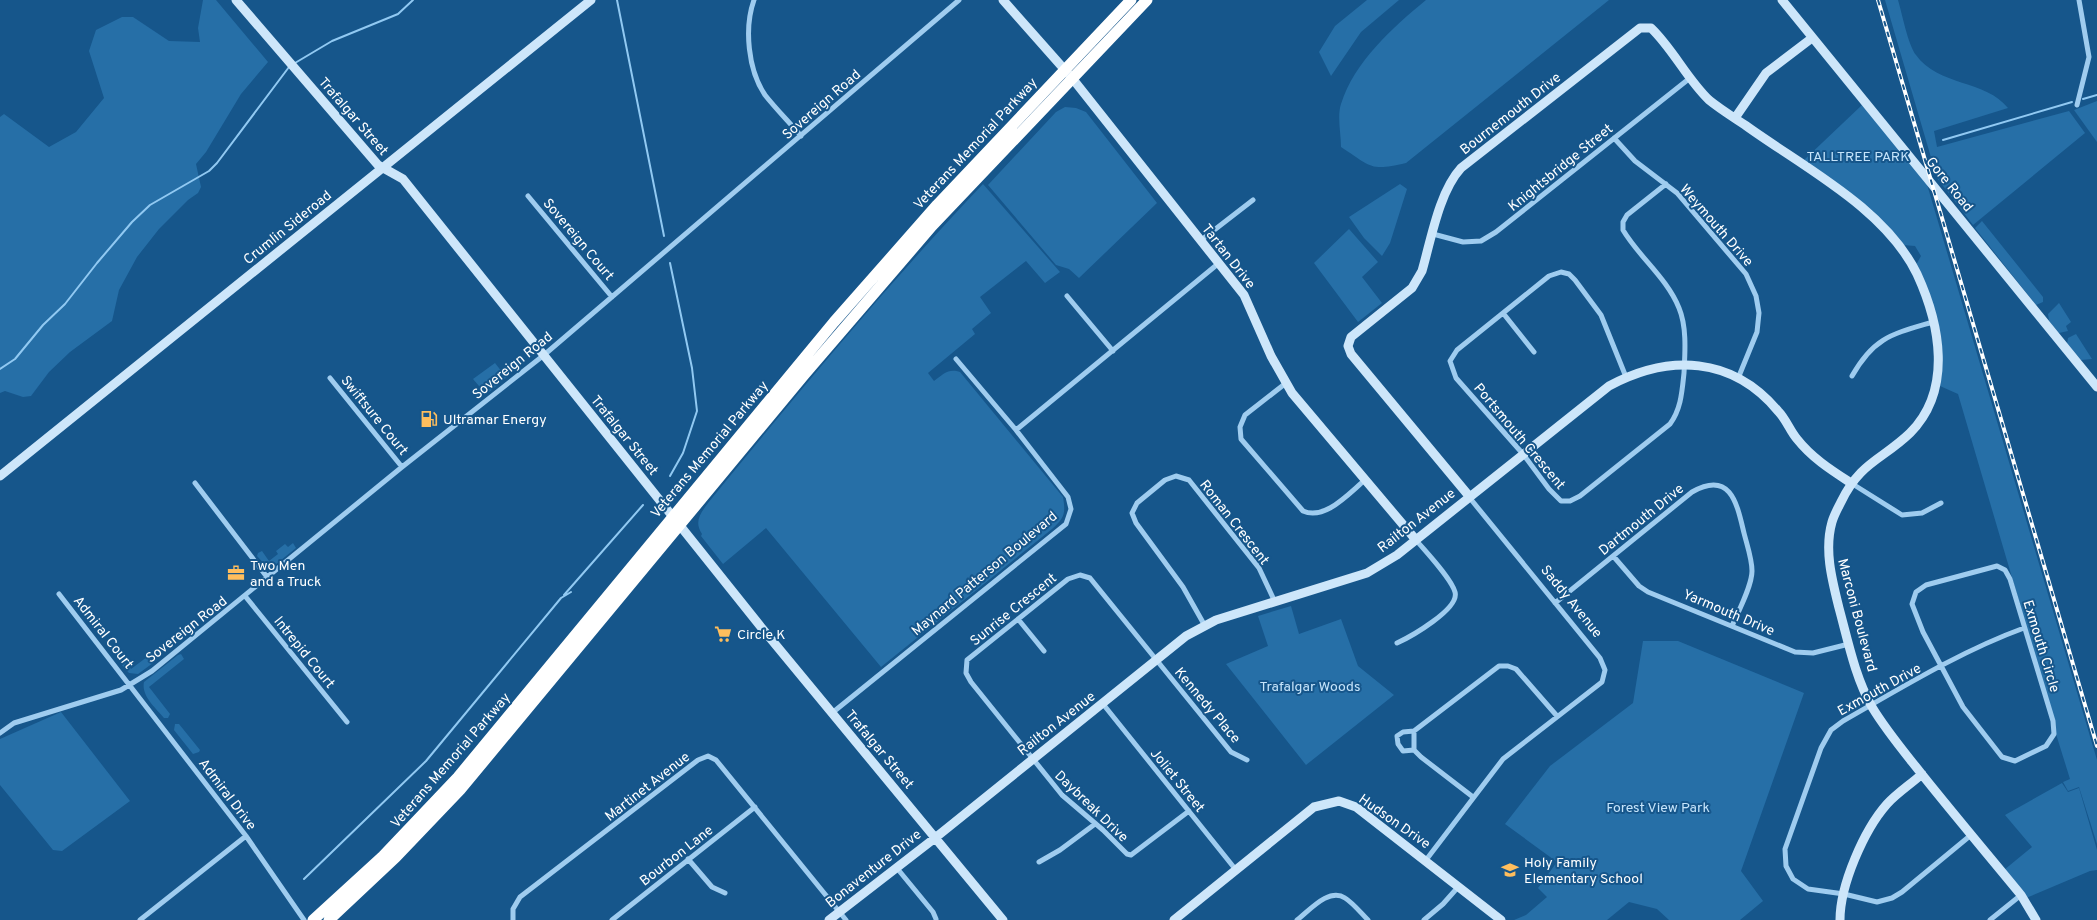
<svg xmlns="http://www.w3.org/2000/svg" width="2097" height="920" font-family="Overpass,sans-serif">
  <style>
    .green { fill: #266fa7 }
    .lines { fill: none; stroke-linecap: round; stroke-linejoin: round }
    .stream { stroke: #91c9f2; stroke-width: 2 }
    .street { stroke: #9fccef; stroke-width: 5 }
    .secondary { stroke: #cde6fa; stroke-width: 9 }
    .highway { stroke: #fff; stroke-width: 11 }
    .rail-casing { stroke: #fff; stroke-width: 4 }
    .rail { stroke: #16568b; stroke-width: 2; stroke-dasharray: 5.5; stroke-linecap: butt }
    .labels { text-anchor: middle; stroke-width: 4; stroke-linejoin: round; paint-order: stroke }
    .street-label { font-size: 14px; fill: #fff; stroke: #16568b }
    .park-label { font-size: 14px; fill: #c5e4fb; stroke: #16568b }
    .poi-label { font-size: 14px; fill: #fff; stroke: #16568b; text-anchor: start }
  </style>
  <rect width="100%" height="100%" fill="#16568b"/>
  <path class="green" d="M203,0h13l52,62 -27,32 -35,58 -10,12 5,23 -3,6 -10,7 -29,29 -22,28 -18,33 -7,31 -42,31 -21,20 -18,24 -8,1 -18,-6 -5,2v-276l4,-3 45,33 27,-15 28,-34 -15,-47 7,-21 26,-13h11l36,24 31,1 -2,-14z
    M1367,0h32l-38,32 -30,44 -12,-24 16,-26z
    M1426,0h183l-203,163c-37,9 -35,3 -65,-16 0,-13 -4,-31 0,-43 13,-42 52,-77 85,-104z
    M1885,0h13c4,13 10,45 18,55 22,31 70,25 92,53l-74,23 3,16 132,-36 16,22 -112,92 -36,-47z
    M2097,101v41l-23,-32z
    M1862,105l64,76 171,579v84l-18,-57 -11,4 -5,-9 7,-3 -14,-45v-7l-98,-333 -18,-8c7,-43 -4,-83 -24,-121l5,-9 -6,-10 -12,-1c-30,-38 -61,-57 -100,-84z
    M1065,107l11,1 10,4 71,91 -78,75 -10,-9 -13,-4 -68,-80 68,-73z
    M983,184l77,88 -15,11 -19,-22 -46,36 11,16 -19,16 3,5 -47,39 6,8c9,-7 15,-13 26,-9l103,125c3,17 1,21 -11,32l-171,138 -115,-139 -43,36 -22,-28 1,-2c-8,-12 -2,-20 6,-31 89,-109 178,-217 275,-319z
    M1400,184l7,5 -17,54 -8,13 -18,-18 -15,-21z
    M1982,221l61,76v5l-7,3 -61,-77z
    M1349,229l29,33 -16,15 20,26 -24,19 -44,-59z
    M2059,303l12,19 -5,4 2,5 -9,2 -10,-12 -1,-7z
    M2076,334l16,25 -11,1 -14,-16 1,-6z
    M495,363l7,9 4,-3 2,2v5l-20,17h-3l-12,-14z
    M293,543l3,5 -21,17h-10l-8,-9 1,-3 4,-2 7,10 9,-7 -2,-3 9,-7 3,3z
    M1291,606l8,28 42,-15 17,47 36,29 -88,70 -80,-101 42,-18 -10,-30z
    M1643,641h35l126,52 -63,178 22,30 -23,19h-71l-12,-11 -28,-7 -22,18h-93l12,-5 21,-18 -9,-9 19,-26 -52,-38 45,-58 83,-63z
    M154,654l3,6 -19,14 -9,-1 -8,-9 4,-3 6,8 16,-12 2,1z
    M181,654l3,5 -35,28 21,27 -2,4h-4c-8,-10 -23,-22 -20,-36l34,-27z
    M61,712l69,89 -68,50 -9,-1 -53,-65v-46z
    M175,724h4l21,26 -1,2 -6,2 -19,-24z
    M2062,783l6,9 11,-4 18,62v20l-7,1 -64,27 -22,-28 28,-23 -27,-32z"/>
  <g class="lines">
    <path class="stream" d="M617,0l47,236
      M295,63l37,-22 66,-27 15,-14
      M2083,99l14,-4
      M1943,140l129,-38
      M0,369l15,-10 28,-34 22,-21 32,-41 35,-41 18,-17 59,-34 8,-8 72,-96
      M670,476l13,-23 14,-42 -5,-43 -22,-105
      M564,595l79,-90
      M304,879l122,-118 135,-163 10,-6"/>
    <path class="street" d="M754,0c-10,28 -6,70 11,95 11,14 25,28 36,41
      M2077,105l12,-48 -10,-57
      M1614,138l21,23 42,32 69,81 10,22 3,17 -2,19 -18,44
      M528,196l84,101
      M1433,234l30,8 18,-1 15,-9 194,-154
      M1200,241l53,-41
      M1067,296l46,55
      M1503,313l31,39
      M1852,376c22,-39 40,-42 81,-54
      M1626,377l-25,-62 -26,-35 -6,-6 -8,-2 -12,4 -92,74 -7,11 6,17 67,76 26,35 12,12h9l10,-5 90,-72c11,-15 12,-32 14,-51 1,-20 3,-46 -5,-65 -12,-30 -40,-51 -56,-78v-8l4,-7 39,-31
      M330,378l72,89
      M1286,383l-41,32 -5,12 1,12 62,72c22,10 46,-18 62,-31
      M1016,430l203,-167
      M195,483l72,94
      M1851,483l51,32 20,-2 19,-10
      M1614,557l25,29 9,6 147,60 18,1 36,-9
      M1997,566l8,4 5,9 43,142 1,13 -8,12 -31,15 -13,-4 -39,-50 -40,-75 -11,-28 4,-12 10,-7z
      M59,594l187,242 58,84
      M245,596l102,126
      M1555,603l137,-111c39,-22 45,12 52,41 3,12 8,26 8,38 0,15 -14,41 -20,55
      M1018,619l26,32
      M1205,626l-22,-39 -47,-64 -4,-10 5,-10 28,-23 11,-4 13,4 70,88 16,34
      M1397,643c13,-6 63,-34 58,-51 -4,-14 -29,-40 -39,-52
      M1103,704l133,166
      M832,713l234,-189 5,-15 -3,-12 -52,-67 -60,-71
      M0,733l14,-10 107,-33 31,-19 250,-204 142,-112 415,-355
      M1414,750l-11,1 -5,-7 -1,-8 6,-4 11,-1
      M1473,797l-52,-40 -7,-7v-19l85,-65h9l8,3 41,47
      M1189,811l-58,44 -4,-1 -24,-24 -41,-35 -91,-113 -5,-9 1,-13 101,-81 12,-4 10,3 141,174 16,8
      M1971,835l-69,57 -10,6 -15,4 -33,-8 -36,-5 -15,-10 -7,-13 -1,-17 36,-101 10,-18 12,-9c58,-33 118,-70 181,-93
      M688,859l24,28 13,6
      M1426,860l77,-101 99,-77 3,-12 -5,-12 -131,-161
      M1039,862l21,-12 35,-26
      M896,867l37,45 3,7
      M140,920l106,-84
      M513,920v-11l7,-12 178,-137 10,-4 8,4 130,160
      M612,920l143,-113
      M1297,920c12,-9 32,-33 48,-22 8,5 16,15 23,22
      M1424,920l19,-16 16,-18
      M1990,920l31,-25"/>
    <path class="secondary" d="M236,0l142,165 25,14 358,448 242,293
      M1003,0l69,78 172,217 27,61 21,37 124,147
      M1782,0l315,387
      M1735,118l31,-45 46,-35
      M0,476l591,-476
      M1469,496l-118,-142 -3,-8 3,-9 61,-49 10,-17c9,-31 17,-79 39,-103l179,-140h11c22,21 36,51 58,72 11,9 24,17 36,25 58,42 140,83 172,149 23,50 36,116 -7,159 -28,27 -50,29 -69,69 -3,6 -7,13 -9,20 -8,28 0,58 7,86 9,33 16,69 33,99 15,25 34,47 52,70 32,40 65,79 97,118l15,25
      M829,920l106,-82 251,-202 30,-16 151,-47 30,-18 212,-169c60,-32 123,-30 169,25 8,8 12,20 19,28 15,19 34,31 54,44
      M1174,920l140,-113 25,-6 17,6 145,113
      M1840,920c0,-35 24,-90 47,-116 10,-11 24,-20 35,-30"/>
    <path class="highway" d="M313,920l70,-64 75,-79 376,-455 103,-117 194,-205
      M329,920l67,-63 64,-67 344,-415 128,-149 215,-226"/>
    <g class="rail-casing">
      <path id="rail" d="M1878,0l219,746"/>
    </g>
    <use href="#rail" class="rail"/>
  </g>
  <defs>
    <g id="fuel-bare" transform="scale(1.35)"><path d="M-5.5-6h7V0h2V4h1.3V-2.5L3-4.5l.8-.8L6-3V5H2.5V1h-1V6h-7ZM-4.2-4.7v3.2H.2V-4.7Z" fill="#ffbe5d" stroke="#16568b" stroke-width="2.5" paint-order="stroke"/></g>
    <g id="office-bare" transform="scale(1.35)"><path d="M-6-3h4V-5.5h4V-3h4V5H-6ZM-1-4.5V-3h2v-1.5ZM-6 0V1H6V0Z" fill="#ffbe5d" stroke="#16568b" stroke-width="2.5" paint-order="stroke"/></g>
    <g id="supermarket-bare" transform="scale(1.35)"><path d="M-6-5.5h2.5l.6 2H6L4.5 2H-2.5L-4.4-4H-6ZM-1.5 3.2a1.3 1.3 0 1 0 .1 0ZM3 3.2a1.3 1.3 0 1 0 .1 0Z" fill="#ffbe5d" stroke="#16568b" stroke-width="2.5" paint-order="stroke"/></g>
    <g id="school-bare" transform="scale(1.35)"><path d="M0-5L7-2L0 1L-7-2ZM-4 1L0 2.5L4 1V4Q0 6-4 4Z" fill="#ffbe5d" stroke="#16568b" stroke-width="2.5" paint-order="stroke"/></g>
  </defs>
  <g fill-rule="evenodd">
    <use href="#fuel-bare" x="429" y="419"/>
    <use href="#office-bare" x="236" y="573"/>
    <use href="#supermarket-bare" x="723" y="634"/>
    <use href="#school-bare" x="1510" y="870"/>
  </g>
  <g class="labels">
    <g class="street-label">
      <text transform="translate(821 104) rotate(-41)" y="5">Sovereign Road</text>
      <text transform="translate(1510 113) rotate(-38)" y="5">Bournemouth Drive</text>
      <text transform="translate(354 116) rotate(49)" y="5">Trafalgar Street</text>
      <text transform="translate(975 143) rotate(-47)" y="5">Veterans Memorial Parkway</text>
      <text transform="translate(1560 167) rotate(-39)" y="5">Knightsbridge Street</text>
      <text transform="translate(1950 184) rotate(51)" y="5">Gore Road</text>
      <text transform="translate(1717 225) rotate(49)" y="5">Weymouth Drive</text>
      <text transform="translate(287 227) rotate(-39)" y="5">Crumlin Sideroad</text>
      <text transform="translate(579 239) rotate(50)" y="5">Sovereign Court</text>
      <text transform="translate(1229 256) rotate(52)" y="5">Tartan Drive</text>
      <text transform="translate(512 365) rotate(-39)" y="5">Sovereign Road</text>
      <text transform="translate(375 415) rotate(51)" y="5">Swiftsure Court</text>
      <text transform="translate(625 435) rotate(51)" y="5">Trafalgar Street</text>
      <text transform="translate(1520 436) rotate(50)" y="5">Portsmouth Crescent</text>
      <text transform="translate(709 449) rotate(-50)" y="5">Veterans Memorial Parkway</text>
      <text transform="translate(1641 519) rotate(-39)" y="5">Dartmouth Drive</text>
      <text transform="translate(1416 520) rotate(-38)" y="5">Railton Avenue</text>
      <text transform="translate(1235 522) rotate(52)" y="5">Roman Crescent</text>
      <text transform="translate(984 573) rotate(-40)" y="5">Maynard Patterson Boulevard</text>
      <text transform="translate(1572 601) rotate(51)" y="5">Saddy Avenue</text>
      <text transform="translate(1013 609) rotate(-39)" y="5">Sunrise Crescent</text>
      <text transform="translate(1729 612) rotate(23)" y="5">Yarmouth Drive</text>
      <text transform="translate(1858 615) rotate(75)" y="5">Marconi Boulevard</text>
      <text transform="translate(186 629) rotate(-38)" y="5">Sovereign Road</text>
      <text transform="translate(104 632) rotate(52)" y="5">Admiral Court</text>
      <text transform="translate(2042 646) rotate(73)" y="5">Exmouth Circle</text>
      <text transform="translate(305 652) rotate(51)" y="5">Intrepid Court</text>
      <text transform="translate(1879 689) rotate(-29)" y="5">Exmouth Drive</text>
      <text transform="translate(1208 705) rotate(50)" y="5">Kennedy Place</text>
      <text transform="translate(1056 723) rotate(-38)" y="5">Railton Avenue</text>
      <text transform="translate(880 749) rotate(50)" y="5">Trafalgar Street</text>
      <text transform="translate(450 760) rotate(-49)" y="5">Veterans Memorial Parkway</text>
      <text transform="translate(1178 780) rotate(51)" y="5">Joliet Street</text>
      <text transform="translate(647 786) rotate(-38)" y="5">Martinet Avenue</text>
      <text transform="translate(228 794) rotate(53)" y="5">Admiral Drive</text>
      <text transform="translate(1092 806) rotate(44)" y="5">Daybreak Drive</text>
      <text transform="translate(1395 821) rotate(35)" y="5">Hudson Drive</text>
      <text transform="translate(676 855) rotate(-38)" y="5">Bourbon Lane</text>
      <text transform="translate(873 868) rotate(-38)" y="5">Bonaventure Drive</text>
    </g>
    <g class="park-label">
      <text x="1858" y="161">TALLTREE PARK</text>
      <text x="1310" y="691">Trafalgar Woods</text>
      <text x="1658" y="812">Forest View Park</text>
    </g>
    <g class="poi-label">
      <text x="443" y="424">Ultramar Energy</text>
      <text x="250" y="570">Two Men<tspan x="250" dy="16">and a Truck</tspan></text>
      <text x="737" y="639">Circle K</text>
      <text x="1524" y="867">Holy Family<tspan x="1524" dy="16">Elementary School</tspan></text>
    </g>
  </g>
</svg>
